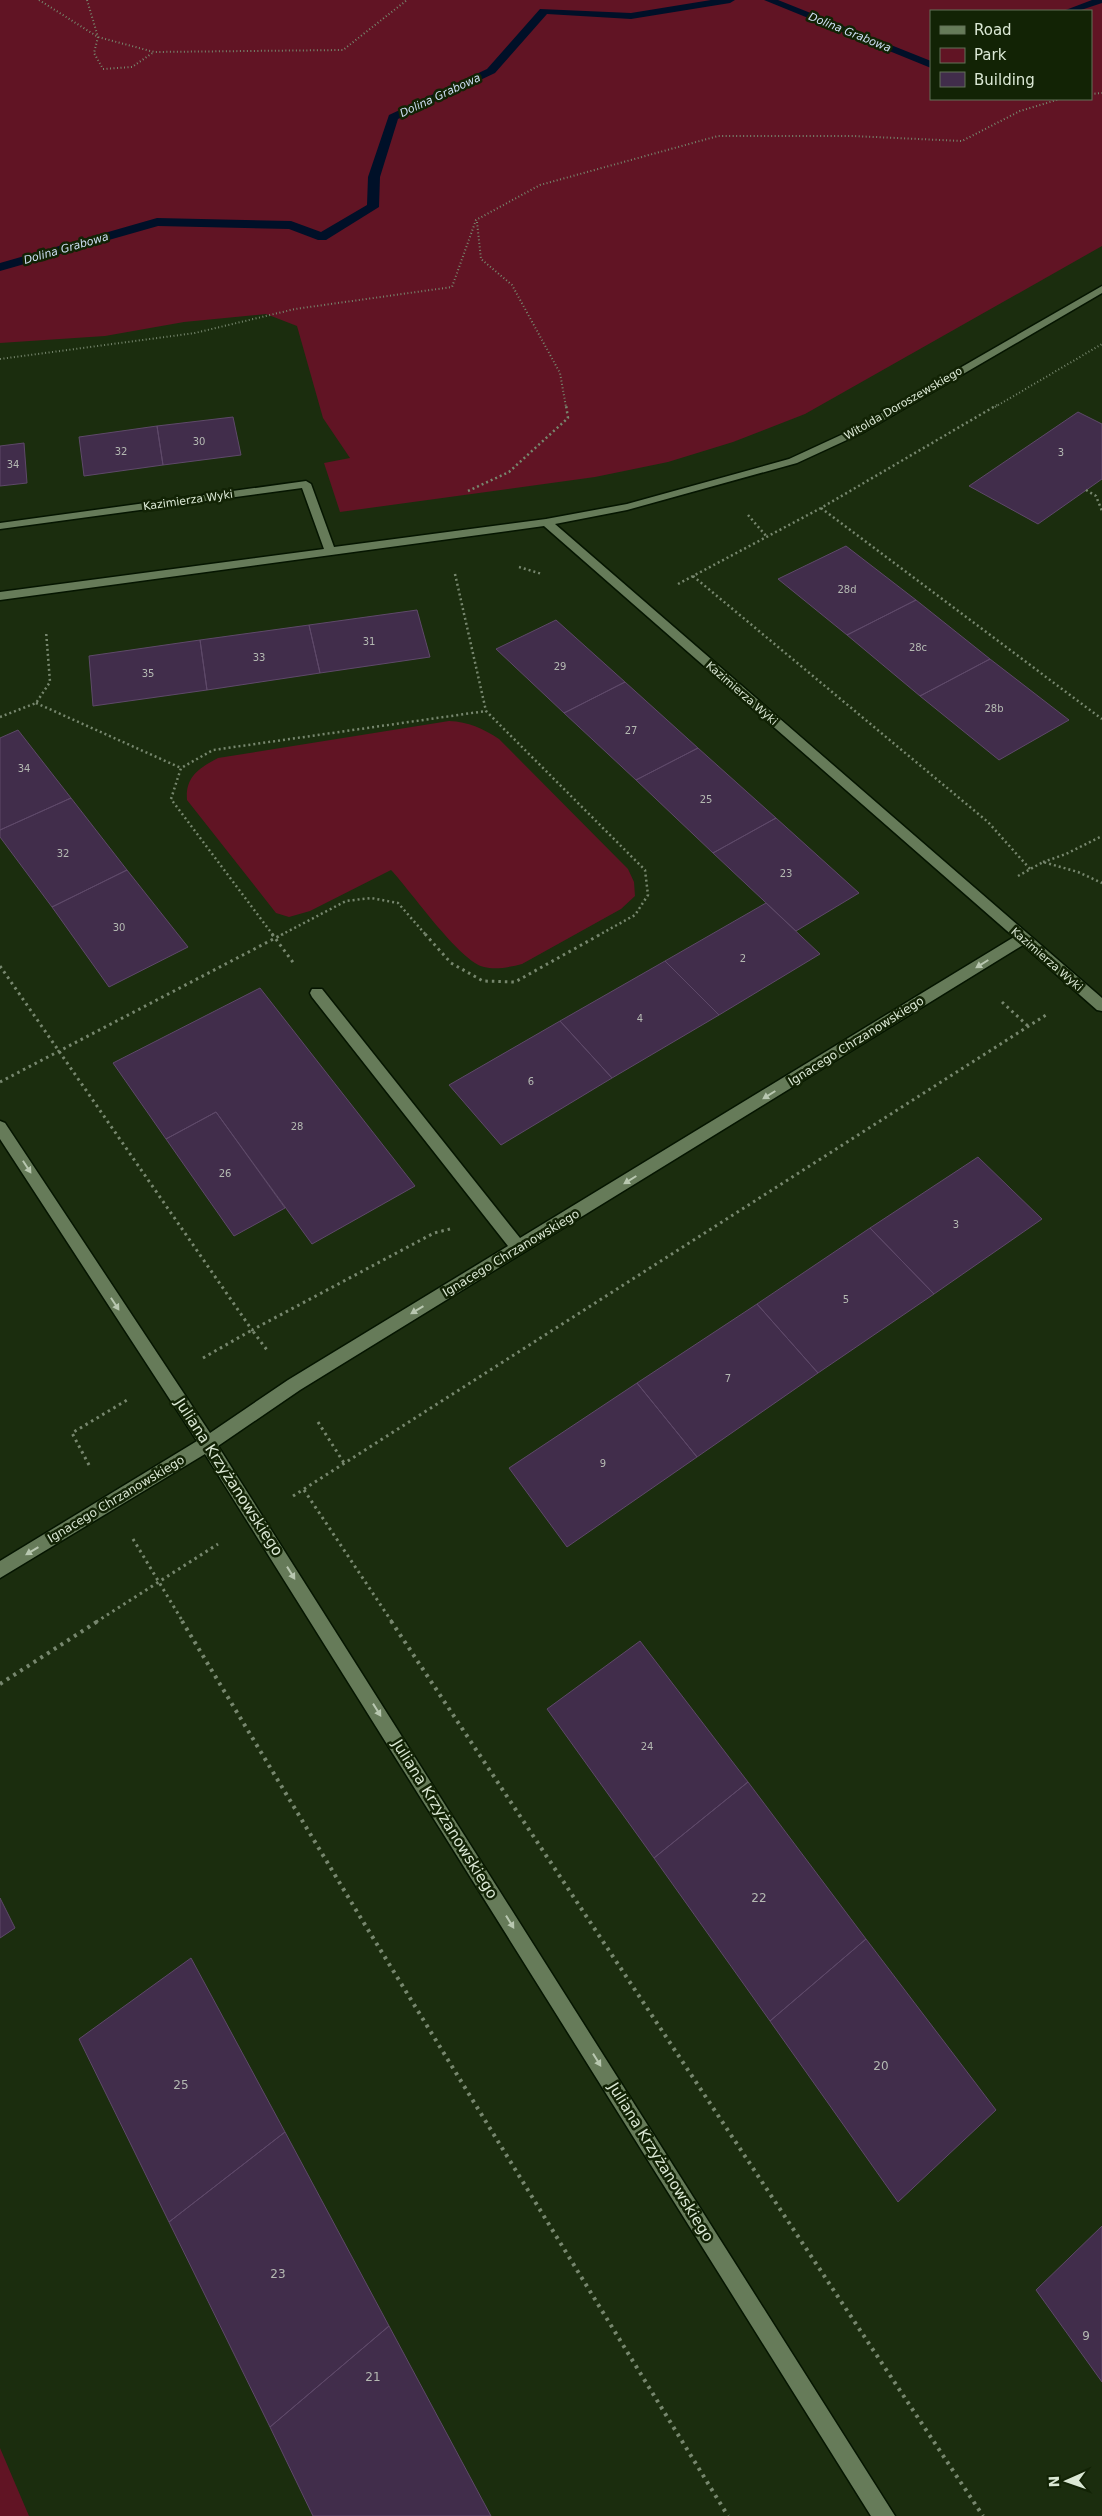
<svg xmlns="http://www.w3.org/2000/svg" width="1102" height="2516" font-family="'DejaVu Sans',sans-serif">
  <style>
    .green { fill: #611424; fill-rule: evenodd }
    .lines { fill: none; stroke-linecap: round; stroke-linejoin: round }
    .stream { fill: #001028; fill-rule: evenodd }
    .building { fill: #412d4b; stroke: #5e4969 }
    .minor-casing { stroke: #051500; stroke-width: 3 }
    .path-far3 { stroke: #77876e; stroke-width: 2; stroke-dasharray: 1 2.5; stroke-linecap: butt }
    .path-far2 { stroke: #77876e; stroke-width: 2.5; stroke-dasharray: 2 3; stroke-linecap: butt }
    .path-far1 { stroke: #77876e; stroke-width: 3; stroke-dasharray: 2.5 4; stroke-linecap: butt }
    .path { stroke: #77876e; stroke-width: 4; stroke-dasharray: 3 5; stroke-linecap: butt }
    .minor { fill: #667b59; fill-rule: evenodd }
    .oneway { fill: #b8c7b0 }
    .labels { text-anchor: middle; stroke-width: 5; stroke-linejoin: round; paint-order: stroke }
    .number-label { font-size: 10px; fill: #b4b9b2 }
    .far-water-label { font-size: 11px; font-style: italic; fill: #cedff4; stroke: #122305 }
    .far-street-label { font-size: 11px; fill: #dbe8d5; stroke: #122305 }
    .street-label { font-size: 12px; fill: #dbe8d5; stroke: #122305 }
    .near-number-label { font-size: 12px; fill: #b4b9b2 }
    .near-street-label { font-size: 15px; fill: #dbe8d5; stroke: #122305 }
  </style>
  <rect width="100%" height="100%" fill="#1b2d0e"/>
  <path class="green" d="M0,0h1102v246l-297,168 -72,28 -65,20 -73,15 -255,35 -16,-49 26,-5 -27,-40 -26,-92 -31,-12 -82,8 -79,14 -105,7zM931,11h160v88h-160z
    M449,721c20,1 33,7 50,18l129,130 6,13 1,14 -14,13 -99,55c-12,3 -26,6 -38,3 -25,-6 -73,-76 -93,-97l-81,41 -21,6 -13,-4 -89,-113c-2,-23 12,-32 31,-42z
    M0,2448l29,68h-29z"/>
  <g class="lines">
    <path class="stream" d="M711,0h24l-5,3 -99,16 -84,-5 -52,59 -97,46 -18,58 -1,30 -53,33h-8l-29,-11 -131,-3 -158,45v-8l157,-45 134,3 30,11 46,-27 1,-28 21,-62 98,-46 53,-60 91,4z
      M764,0h14l153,61v7z
      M1092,0h10v3l-24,8h-15z"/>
  </g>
  <path class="building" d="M1078,412l24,12v55l-64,45 -69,-38z
    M233,417l8,38 -78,10 -6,-39z
    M157,426l6,39 -79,11 -5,-39z
    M24,443l3,40 -27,3v-40z
    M846,546l70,54 -69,35 -69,-56z
    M916,600l74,59 -70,37 -73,-61z
    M417,610l13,47 -110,16 -11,-48z
    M556,620l69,62 -61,31 -68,-64z
    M309,625l11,48 -113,17 -7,-50z
    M200,640l7,50 -114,16 -4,-50z
    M990,659l79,61 -70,40 -79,-64z
    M625,682l73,66 -62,32 -72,-67z
    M18,730l53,68 -71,32v-92z
    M698,748l78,70 -63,35 -77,-73z
    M71,798l56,72 -75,37 -52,-70v-7z
    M776,818l83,75 -63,38 -83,-78z
    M127,870l61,77 -79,40 -57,-80z
    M766,903l54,51 -101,61 -54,-54z
    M665,961l54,54 -107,63 -52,-57z
    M260,988l155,198 -103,58 -96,-132 -50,27 -53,-76z
    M560,1021l52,57 -111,67 -52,-60z
    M216,1112l69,96 -51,28 -68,-97z
    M978,1157l64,62 -108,75 -64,-66z
    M870,1228l64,66 -116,79 -61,-69z
    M757,1304l61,69 -121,84 -60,-74z
    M637,1383l60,74 -130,90 -58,-79z
    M640,1641l108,141 -94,76 -107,-149z
    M748,1782l118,157 -96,82 -116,-163z
    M0,1898l15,30 -15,10z
    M866,1939l130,171 -98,92 -128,-181z
    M191,1958l94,174 -116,90 -90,-183z
    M285,2132l104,194 -119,101 -101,-205z
    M1102,2226v156l-66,-92z
    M389,2326l102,190h-178l-43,-89z"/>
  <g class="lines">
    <g class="minor-casing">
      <path id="minor" d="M1102,286v7l-240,140 -65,30 -170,47 -72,14 547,474v13l-5,-1 -74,-65 -723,445 -82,56 677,1070h-24l-666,-1062 -205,124v-17l197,-120 -197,-302v-18l5,2 205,310 78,-53 220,-134 -196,-249 -2,-4 2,-4h10l198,249 494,-301 -470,-411 -544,74v-8l324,-43 -22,-61 -302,41v-6l306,-42 5,3 23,63 212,-28 81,-15 162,-45 65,-30z"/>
    </g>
    <path class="path-far3" d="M39,0l59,37 56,15 189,-2 64,-50
      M87,0l11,37 -4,16 9,16 29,-2 22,-15
      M1091,94l11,-1
      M477,222l4,37 31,26 48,88 6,34
      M0,359l195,-26 100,-24 157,-22 24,-67 64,-35 178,-49h135l109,5 58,-30 40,-12
      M995,407l107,-63"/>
    <path class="path-far2" d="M1086,490l10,6 6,15
      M468,491l41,-19 59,-54 -2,-13
      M821,508l281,211
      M748,515l19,22
      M519,567l23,7
      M455,574l31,137 159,159 3,25 -13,20 -36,20
      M693,576l295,246 42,47
      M678,584l143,-76 176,-103
      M36,703l145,65
      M0,717l36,-14 14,-21 -4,-51
      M1043,862l23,-8 36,-18
      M1018,876l25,-14 35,10 24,11
      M273,935l-102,-136 10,-31 32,-18 273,-39
      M281,935l65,-34 25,-3 27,5 28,32"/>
    <path class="path-far1" d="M272,934l23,31
      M425,934l26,29 32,18 32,1 86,-48
      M0,966l252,364 182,-97 16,-4
      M1002,1002l26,24
      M0,1082l283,-148
      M203,1358l49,-28 15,20
      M318,1422l26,41
      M89,1465l-17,-32 55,-33
      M304,1490l88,132
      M293,1496l753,-481
      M133,1539l50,83
      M96,1622l122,-78"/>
    <path class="path" d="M182,1621l177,294 369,601
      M391,1621l592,895
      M0,1684l98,-63"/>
    <use href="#minor" class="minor"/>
  </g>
  <defs><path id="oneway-solid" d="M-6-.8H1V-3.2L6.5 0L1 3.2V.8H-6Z" transform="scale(1.25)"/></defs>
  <g class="oneway">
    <use href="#oneway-solid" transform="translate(982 964) rotate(148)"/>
    <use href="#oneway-solid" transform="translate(769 1095) rotate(148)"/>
    <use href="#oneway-solid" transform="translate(27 1167) rotate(57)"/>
    <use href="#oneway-solid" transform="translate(630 1180) rotate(148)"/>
    <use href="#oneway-solid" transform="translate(115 1304) rotate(57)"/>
    <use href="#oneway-solid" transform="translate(417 1310) rotate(149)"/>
    <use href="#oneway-solid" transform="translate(32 1551) rotate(149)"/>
    <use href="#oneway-solid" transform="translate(291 1573) rotate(58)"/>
    <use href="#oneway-solid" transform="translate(377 1710) rotate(58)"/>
    <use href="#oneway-solid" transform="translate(510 1922) rotate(58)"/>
    <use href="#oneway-solid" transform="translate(597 2060) rotate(58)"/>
  </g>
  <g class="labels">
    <g class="number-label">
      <text x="199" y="445">30</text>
      <text x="121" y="455">32</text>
      <text x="1061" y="456">3</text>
      <text x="13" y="468">34</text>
      <text x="847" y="593">28d</text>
      <text x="369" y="645">31</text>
      <text x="918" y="651">28c</text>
      <text x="259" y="661">33</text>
      <text x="560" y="670">29</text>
      <text x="148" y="677">35</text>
      <text x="994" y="712">28b</text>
      <text x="631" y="734">27</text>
      <text x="24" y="772">34</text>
      <text x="706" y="803">25</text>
      <text x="63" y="857">32</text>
      <text x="786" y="877">23</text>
      <text x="119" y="931">30</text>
      <text x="743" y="962">2</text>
      <text x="640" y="1022">4</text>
      <text x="531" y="1085">6</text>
      <text x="297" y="1130">28</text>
      <text x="225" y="1177">26</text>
      <text x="956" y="1228">3</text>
      <text x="846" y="1303">5</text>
      <text x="728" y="1382">7</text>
      <text x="603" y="1467">9</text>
      <text x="647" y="1750">24</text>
    </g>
    <g class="far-water-label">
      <text transform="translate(850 32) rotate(22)" y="4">Dolina Grabowa</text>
      <text transform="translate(440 95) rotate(-25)" y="4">Dolina Grabowa</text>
      <text transform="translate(66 248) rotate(-16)" y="4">Dolina Grabowa</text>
    </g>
    <g class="far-street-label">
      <text transform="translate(903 403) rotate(-30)" y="4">Witolda Doroszewskiego</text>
      <text transform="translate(188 500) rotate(-8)" y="4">Kazimierza Wyki</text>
      <text transform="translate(742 693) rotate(41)" y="4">Kazimierza Wyki</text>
      <text transform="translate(1047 959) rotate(41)" y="4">Kazimierza Wyki</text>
    </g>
    <g class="street-label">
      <text transform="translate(856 1041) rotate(-32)" y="4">Ignacego Chrzanowskiego</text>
      <text transform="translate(511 1253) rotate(-31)" y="4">Ignacego Chrzanowskiego</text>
      <text transform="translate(116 1499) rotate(-31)" y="4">Ignacego Chrzanowskiego</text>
    </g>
    <g class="near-number-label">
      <text x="759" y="1902">22</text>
      <text x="881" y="2070">20</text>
      <text x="181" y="2089">25</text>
      <text x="278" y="2278">23</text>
      <text x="1086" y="2340">9</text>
      <text x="373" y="2381">21</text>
    </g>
    <g class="near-street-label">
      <text transform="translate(229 1477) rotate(57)" y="5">Juliana Krzyżanowskiego</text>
      <text transform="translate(445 1819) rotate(58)" y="5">Juliana Krzyżanowskiego</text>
      <text transform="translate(661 2162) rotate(58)" y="5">Juliana Krzyżanowskiego</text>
    </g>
  </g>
  <rect x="930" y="10" width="162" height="90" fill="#122305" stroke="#627258"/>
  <rect x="940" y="26" width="25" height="8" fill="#667b59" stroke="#627258"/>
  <text x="974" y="35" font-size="15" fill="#dbe8d5">Road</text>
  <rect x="940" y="48" width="25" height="15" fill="#611424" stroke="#627258"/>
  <text x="974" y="60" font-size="15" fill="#dbe8d5">Park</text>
  <rect x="940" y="72" width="25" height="15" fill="#412d4b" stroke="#627258"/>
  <text x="974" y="85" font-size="15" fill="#dbe8d5">Building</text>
  <g transform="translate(1067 2481) rotate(268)" stroke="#122305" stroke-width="4" paint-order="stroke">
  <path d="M0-4L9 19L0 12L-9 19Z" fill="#dbe8d5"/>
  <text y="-8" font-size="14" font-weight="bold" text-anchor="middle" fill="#dbe8d5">N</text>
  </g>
</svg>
